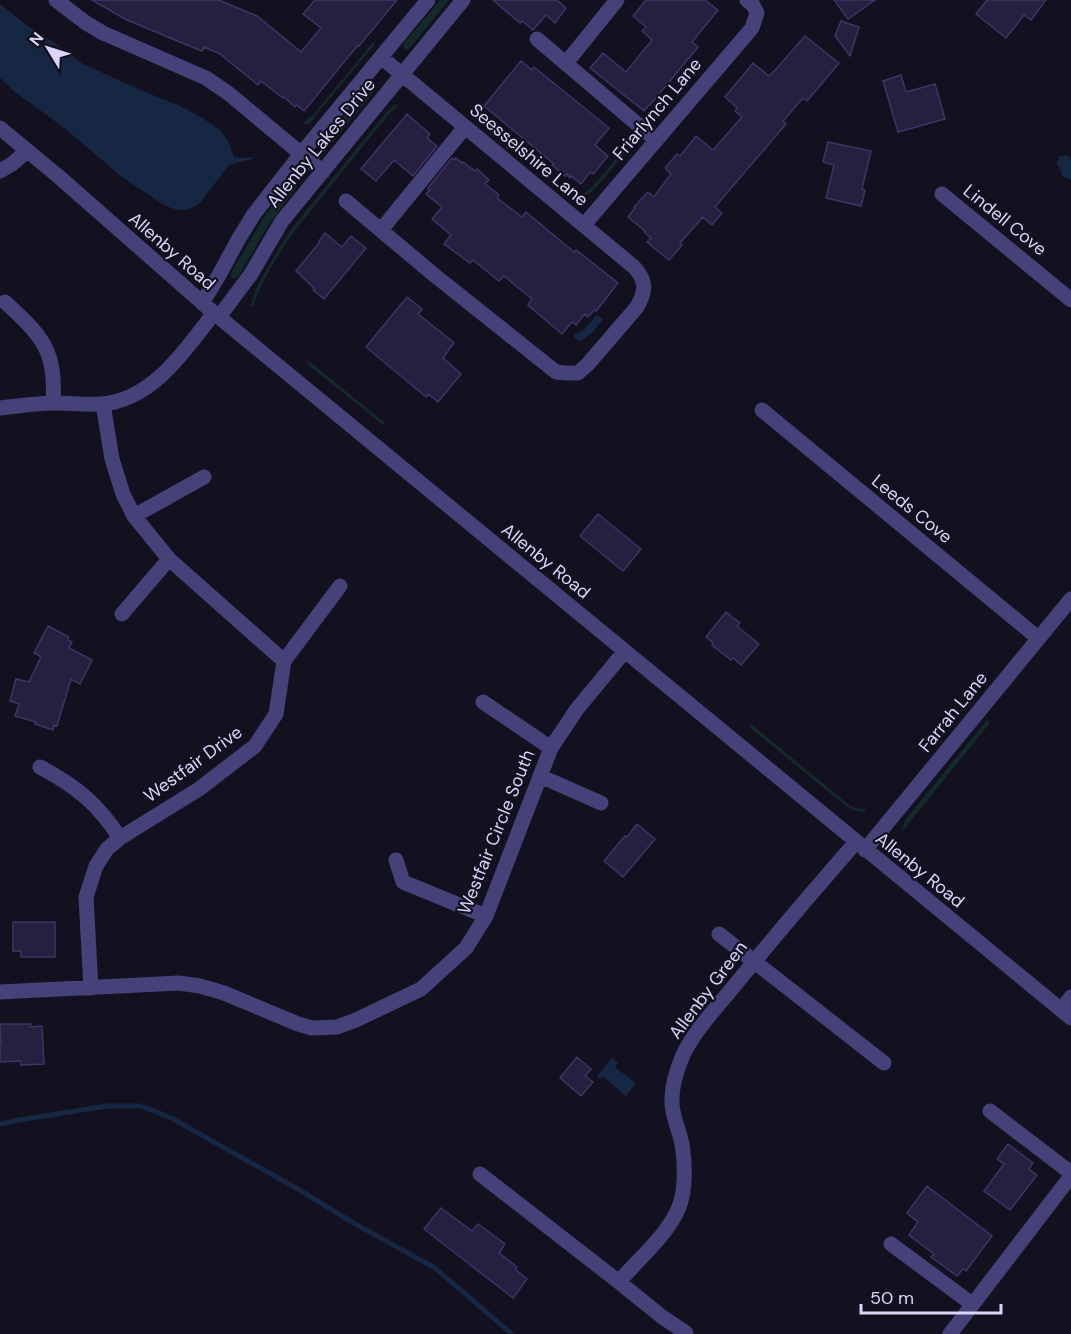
<svg xmlns="http://www.w3.org/2000/svg" width="1071" height="1334" font-family="'DM Sans',sans-serif">
  <style>
    .green { fill: #142929 }
    .water { fill: #162744 }
    .lines { fill: none; stroke-linecap: round; stroke-linejoin: round }
    .stream { stroke: #162744; stroke-width: 5 }
    .building { fill: #261f3f; stroke: #3f3467; stroke-width: 1.5 }
    .minor { stroke: #454179; stroke-width: 15 }
    .labels { text-anchor: middle; stroke-width: 4.5; stroke-linejoin: round; paint-order: stroke }
    .street-label { font-size: 18px; fill: #dad5f9; stroke: #131020 }
  </style>
  <rect width="100%" height="100%" fill="#131020"/>
  <path class="green" d="M440,0h9l-40,49h-5v-6z
    M373,42l2,2 -58,70 -5,8 -7,3 -1,-3 9,-7z
    M371,85l4,3 -1,4 -43,52 -4,2 -3,-1v-4l43,-54z
    M396,104l1,3 -7,6 -94,116c-12,17 -40,59 -42,77l-3,1c0,-16 31,-64 41,-79l92,-113 5,-6z
    M635,137l2,2 -44,52 -8,5 -1,-3 8,-6z
    M295,180l3,3 -1,4 -30,40 -29,50 -5,2 -2,-2 1,-6 32,-54 27,-36z
    M309,361l76,62 -2,2 -76,-61z
    M987,720l3,3 -89,110 4,-13z
    M751,724l97,80 7,4 10,1 1,3 -10,-1 -10,-5 -97,-79z"/>
  <path class="water" d="M0,4l29,23 23,14 31,23 62,28 31,12 25,13 19,13 8,11 6,16 6,1 12,-1v2l-23,6 -30,39 -12,6h-8l-8,-2 -7,-3 -42,-28 -59,-50 -48,-35 -15,-14z
    M1066,155l4,2 1,3v19h-3l-6,-3 -2,-8 -3,-4 2,-7z
    M596,315l7,4 -10,13 -13,10 -7,-6c4,-4 7,-3 11,-7 5,-4 8,-9 12,-14z
    M612,1058l6,5 -3,4 21,16 -10,13 -23,-20 -3,3 -3,-3z"/>
  <g class="lines">
    <path class="stream" d="M0,1124l19,-4 88,-14h33l17,6 16,7 123,69 61,37 78,43 77,66"/>
  </g>
  <path class="building" d="M92,0h127l38,16 44,36 20,-24 -18,-14 12,-14h82l-38,46 -1,-1 -54,66 -7,-6 -2,2 -11,-10 -1,1 -22,-17 -3,4 -38,-31 -16,-7 -2,4 -27,-11 -50,-21z
    M493,0h65v1l8,7 -11,15 -9,-8 -13,15 -11,-9 -2,2z
    M646,0h59l13,10 -26,32 6,5 -48,58h-1l-5,6 -54,-43 13,-15 23,19 26,-32 -10,-9 4,-4 -13,-11z
    M834,0h41l-27,19z
    M987,0h59l-15,20 -7,-5 -18,23 -30,-24z
    M841,21l18,6 -9,29 -15,-20z
    M805,36l34,27 -32,38 -4,-3 -20,23 3,3 -71,83 7,6 -10,12 -9,-8 -23,26 2,2 -13,15 -22,-18 4,-4 -7,-6 1,-1 -17,-14 7,-9 -1,-1 14,-15 6,5 17,-23 -6,-6 12,-14 3,2 16,-20 17,14 29,-33 -7,-6 2,-3 -12,-11 28,-34 16,13 9,-9z
    M521,61l11,9 2,-3 75,61 -14,17 13,11 -15,18 -3,-2 -9,12 -10,-8 -1,2 -3,-4 -2,2 -13,-11 2,-1 -70,-58z
    M901,75l5,17 29,-8 10,35 -47,13 -15,-51z
    M407,114l23,20 -3,4 10,8 -24,30 -19,-16 -18,21 -15,-12z
    M828,142l43,9 -9,38 3,1 -4,16 -35,-8 8,-33 -11,-3z
    M452,158l2,2 2,-2 6,5 1,-1 12,9 2,-2 12,11 -4,4 14,11 -2,3 25,19 4,-5 48,40 2,-2 42,33 -22,28 -2,-1 -6,7 -3,-3 -9,11 -4,-3 -10,12 -34,-29 4,-6 -28,-23 -5,5 -26,-21 -3,3 -26,-19 7,-9 -19,-16 10,-12 -16,-13 4,-4 -2,-2z
    M325,233l17,14 9,-11 15,12 -42,51 -11,-9 1,-2 -18,-17 23,-28v-2z
    M407,297l15,12 -4,5 36,29 -11,15 18,16 -23,28 -10,-8 -2,3 -60,-50z
    M598,514l43,35 -18,22 -43,-35z
    M726,612l14,11 -3,3 22,18 -18,21 -8,-7 -2,2 -19,-15 1,-2 -7,-6z
    M48,626l21,11 -1,3 4,2 -3,6 23,12 -12,24 -9,-5 -14,47 -3,-1 -1,5 -18,-6 1,-2 -21,-6 4,-12 -9,-3 6,-22 13,3 12,-25 -7,-4z
    M637,824l18,15 -32,38 -19,-16 21,-25 2,1z
    M13,922h42v35h-34v-6h-8z
    M0,1024h31l-1,3 12,-1 2,38 -23,1 -1,-4 -20,1v-17l1,-1z
    M577,1057l14,12 -6,7 8,6 -12,14 -21,-18z
    M1008,1144l25,19 -4,6 8,6 -27,35 -26,-19 20,-27 -7,-5z
    M927,1186l65,50 -26,35 -3,-2 -6,7 -26,-19 3,-3 -25,-19 9,-13 -11,-9z
    M441,1208l31,23 6,-7 27,20 -6,9 18,14 -2,2 12,10 -14,19 -89,-69z"/>
  <g class="lines">
    <path class="minor" d="M56,0l30,23 17,10 103,45 22,15 95,79
      M537,39l119,101
      M566,63l51,-63
      M0,128l58,48 156,137 857,705
      M0,171l12,-7 15,-13
      M942,194l129,106
      M346,201l87,73 123,98 10,1h12l10,-9 49,-57c9,-16 10,-26 -3,-40l-253,-210
      M584,225l168,-197 5,-15 -4,-8 -6,-5
      M381,230l84,-103
      M5,302c38,35 51,48 48,101
      M202,303l17,-28 19,-35 16,-26 47,-60 127,-154
      M219,317l32,-43 31,-53 181,-221
      M0,408c18,-2 37,-5 56,-5 15,0 31,2 46,1 51,-4 83,-54 112,-91
      M762,410l276,228
      M134,516l70,-39
      M122,614l47,-55
      M284,661l56,-75
      M483,702l68,46
      M40,767c36,19 58,37 80,71
      M540,776l61,27
      M865,850l206,-251
      M396,860l7,22 83,34
      M719,934l165,129
      M91,988l-5,-91 10,-31 11,-17 13,-11 79,-49 56,-43 21,-32 8,-53 -115,-102 -35,-43 -11,-22 -11,-35 -9,-55
      M0,992l179,-9 21,3 24,7 74,31 14,4 25,-1 19,-7 65,-31 45,-41 20,-32 65,-168 26,-39 48,-58
      M1061,1010l10,-13
      M990,1111l81,62
      M480,1174l139,108 42,34 25,17
      M891,1244l81,60
      M619,1282c19,-23 49,-47 60,-75 7,-17 6,-45 3,-63 -3,-14 -9,-26 -10,-40 -1,-16 5,-35 11,-49 12,-25 34,-48 52,-70 39,-48 80,-96 121,-143
      M950,1334l121,-158"/>
  </g>
  <g class="labels">
    <g class="street-label">
      <text transform="translate(657 109) rotate(-50)" y="6">Friarlynch Lane</text>
      <text transform="translate(321 143) rotate(-51)" y="6">Allenby Lakes Drive</text>
      <text transform="translate(529 155) rotate(40)" y="6">Seesselshire Lane</text>
      <text transform="translate(1005 220) rotate(39)" y="6">Lindell Cove</text>
      <text transform="translate(172 251) rotate(41)" y="6">Allenby Road</text>
      <text transform="translate(912 509) rotate(39)" y="6">Leeds Cove</text>
      <text transform="translate(546 561) rotate(39)" y="6">Allenby Road</text>
      <text transform="translate(953 712) rotate(-51)" y="6">Farrah Lane</text>
      <text transform="translate(193 764) rotate(-36)" y="6">Westfair Drive</text>
      <text transform="translate(496 832) rotate(-68)" y="6">Westfair Circle South</text>
      <text transform="translate(920 870) rotate(39)" y="6">Allenby Road</text>
      <text transform="translate(708 990) rotate(-53)" y="6">Allenby Green</text>
    </g>
  </g>
  <g transform="translate(48 48) rotate(308)" stroke="#131020" stroke-width="4.5" paint-order="stroke">
  <path d="M0-4.5L10 22L0 15L-10 22Z" fill="#dad5f9"/>
  <text y="-9" font-size="16" font-weight="bold" text-anchor="middle" fill="#dad5f9">N</text>
  </g>
  <path d="M861 1304v9h140v-9" fill="none" stroke="#dad5f9" stroke-width="3"/>
  <text x="870" y="1304" font-size="18" fill="#dad5f9" stroke="#131020" stroke-width="4.5" paint-order="stroke">50 m</text>
</svg>
